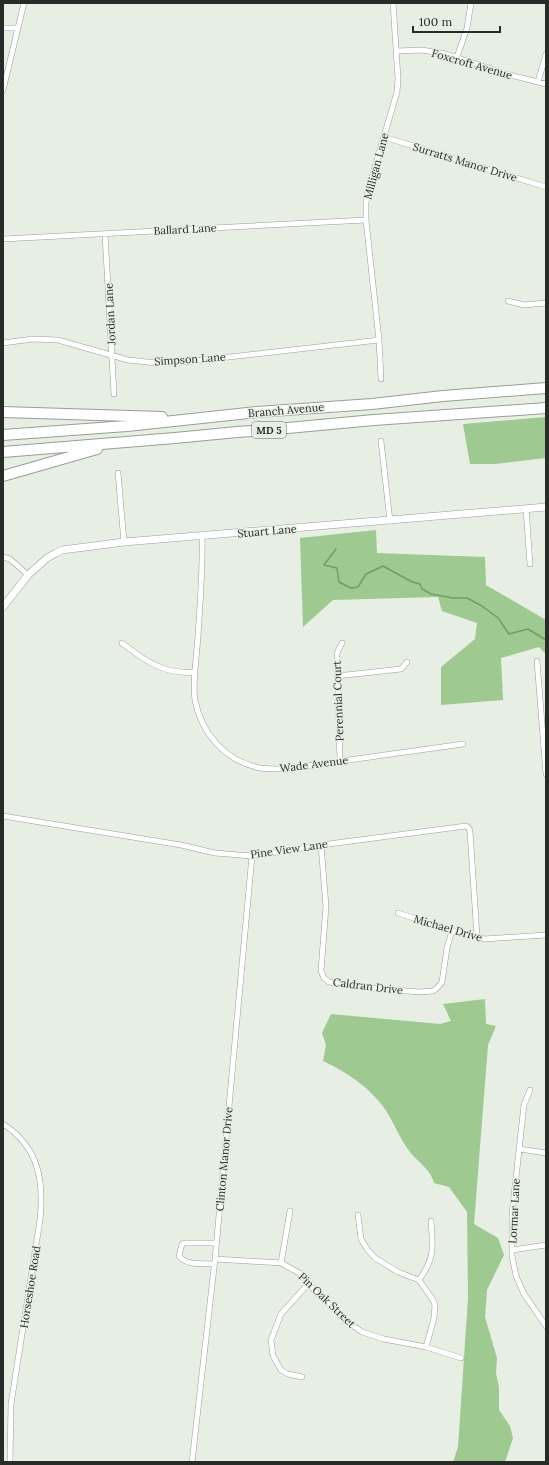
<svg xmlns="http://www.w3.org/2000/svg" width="549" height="1465" font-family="Lora,serif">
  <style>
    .forest { fill: #9ec990 }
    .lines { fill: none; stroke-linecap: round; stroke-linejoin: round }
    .stream { stroke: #739d66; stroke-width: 1.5 }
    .minor-casing { stroke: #979f94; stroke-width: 6 }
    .tertiary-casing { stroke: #979f94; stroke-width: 8 }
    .motorway-casing { stroke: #979f94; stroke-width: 12 }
    .minor { stroke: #fff; stroke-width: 5 }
    .tertiary { stroke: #fff; stroke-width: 7 }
    .motorway { stroke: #fff; stroke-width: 10 }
    .labels { text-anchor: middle; stroke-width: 3; stroke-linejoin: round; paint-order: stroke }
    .shield { fill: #e7efe5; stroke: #616660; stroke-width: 1 }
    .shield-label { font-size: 10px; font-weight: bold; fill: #282b27 }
    .street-label { font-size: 11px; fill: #282b27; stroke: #e7efe5 }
  </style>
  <rect width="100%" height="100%" fill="#e7efe5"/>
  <path class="forest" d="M546,417v41l-51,6h-25l-7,-40z
    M376,530l1,23 108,4 1,28 60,35v34l-7,-7 -38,11 2,42 -62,5v-38l34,-28 2,-16 -35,-12 -4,-14 -105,3 -30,27 -3,-89z
    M485,999l1,25 10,2 -8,19 -14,179 24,14 6,17 -17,35 -2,27 12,41 -1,16 3,13v23l11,16 3,12 -8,24h-52l5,-15 10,-149 -1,-86 -18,-25 -15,-4c-3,-13 -16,-21 -24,-31 -10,-13 -16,-29 -25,-43 -17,-23 -37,-36 -62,-48l3,-16 -4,-12 9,-19 109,10 11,-3 -8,-17z"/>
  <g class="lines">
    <path class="stream" d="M336,549l-12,16 13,3 2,14 12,6 7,-1 8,-13 17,-8 29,16 8,2 2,5 9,5 22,4h14l15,8 16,12 11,16 19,-5 18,11"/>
    <g class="minor-casing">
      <path id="minor" d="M3,28h14
        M397,51l25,-1 24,4 60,20 40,10
        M457,57l10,-29 4,-25
        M538,82l8,-28
        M3,90l21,-87
        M384,137l162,50
        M105,234l9,160
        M3,239l363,-19
        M508,301l16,4 22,-2
        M3,343l30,-4 25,1 70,20 29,3 28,-1 194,-22
        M381,379l-2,-39 -13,-120v-17l2,-12 29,-99 1,-13 -5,-76
        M381,441l9,80
        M118,473l6,69
        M526,509l4,55
        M202,536c1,34 -2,67 -4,100 -1,18 -6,47 -3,64 7,35 31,61 65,68 8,1 17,1 25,1l178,-25
        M3,557l7,2 18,16
        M122,643c23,18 43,32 73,29
        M537,661l9,113
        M337,676l64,-7 6,-7
        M340,761l-3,-108 5,-10
        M3,816l178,29 34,8 37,3 69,-11 145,-19 3,2 1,4 7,104
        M321,845l5,61 -5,65 3,7 5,4 41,6 49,4 14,-1 4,-3 5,-6 5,-34 5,-17
        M398,913l70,23h9l7,3 62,-4
        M530,1090l-6,15 -12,109v42l4,20 8,18 22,32
        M3,1124c36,23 41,57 37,96l-29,184 -1,58
        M519,1149l27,4
        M358,1215l3,24 6,10 8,9 23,14 21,8 14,20 2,5 -1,13 -8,29
        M512,1250l34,-5
        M215,1259l66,4 20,11 7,10 37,36 17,12 22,7 42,8 35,11
        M281,1263l9,-52
        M214,1264c-12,-1 -27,2 -35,-8l3,-12 3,-1h31
        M419,1280c16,-22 14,-33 12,-59
        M302,1377l-14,-3 -7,-4 -8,-14 -2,-16 10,-26 27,-30
        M192,1462l23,-203 37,-403"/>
    </g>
    <g class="tertiary-casing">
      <path id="tertiary" d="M3,607l25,-32 19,-17 9,-5 6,-3 62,-8 422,-35"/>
    </g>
    <g class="motorway-casing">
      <path id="motorway" d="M3,412l159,5
        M3,435l124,-9 130,-14 115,-8 71,-8 103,-8
        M3,452l172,-14 62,-6 29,-2 108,-10 172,-12
        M3,476l94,-27"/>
    </g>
    <use href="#minor" class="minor"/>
    <use href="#tertiary" class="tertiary"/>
    <use href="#motorway" class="motorway"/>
  </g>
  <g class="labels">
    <rect class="shield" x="252" y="422" width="34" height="16" rx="3"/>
    <g class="shield-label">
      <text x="269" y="434">MD 5</text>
    </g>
    <g class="street-label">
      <text transform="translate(472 64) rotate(16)" y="4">Foxcroft Avenue</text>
      <text transform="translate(465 162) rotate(17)" y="4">Surratts Manor Drive</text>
      <text transform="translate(376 166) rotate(-75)" y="4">Milligan Lane</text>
      <text transform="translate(185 229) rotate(-3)" y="4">Ballard Lane</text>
      <text transform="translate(110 314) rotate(-93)" y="4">Jordan Lane</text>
      <text transform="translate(190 359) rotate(-4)" y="4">Simpson Lane</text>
      <text transform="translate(286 410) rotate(-5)" y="4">Branch Avenue</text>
      <text transform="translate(267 531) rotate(-5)" y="4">Stuart Lane</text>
      <text transform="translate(338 701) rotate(-92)" y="4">Perennial Court</text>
      <text transform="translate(314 764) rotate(-7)" y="4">Wade Avenue</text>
      <text transform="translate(289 849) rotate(-8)" y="4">Pine View Lane</text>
      <text transform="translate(448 928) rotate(16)" y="4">Michael Drive</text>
      <text transform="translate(368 986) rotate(7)" y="4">Caldran Drive</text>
      <text transform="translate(224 1159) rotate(-85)" y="4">Clinton Manor Drive</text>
      <text transform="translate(514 1211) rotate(-87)" y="4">Lormar Lane</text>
      <text transform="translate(30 1287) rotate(-81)" y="4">Horseshoe Road</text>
      <text transform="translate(327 1300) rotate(44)" y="4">Pin Oak Street</text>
    </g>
  </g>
  <rect width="549" height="1465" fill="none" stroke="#282b27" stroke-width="8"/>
  <path d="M413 26v6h87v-6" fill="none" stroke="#282b27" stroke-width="2"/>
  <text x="419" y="26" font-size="12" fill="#282b27" stroke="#e7efe5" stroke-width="3" paint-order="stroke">100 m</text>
</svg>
